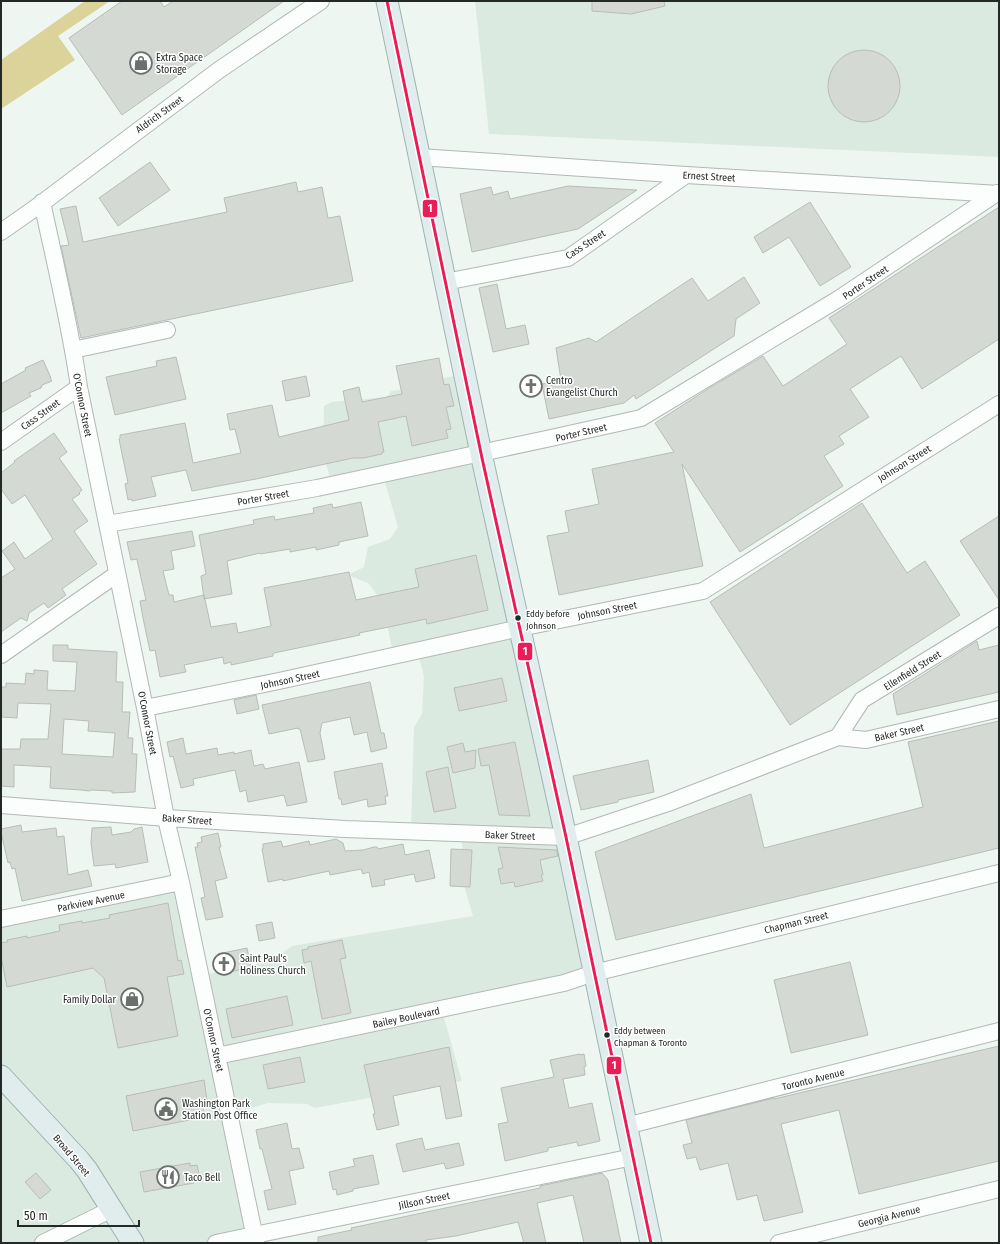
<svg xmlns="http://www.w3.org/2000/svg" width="1000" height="1244" font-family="'Fira Sans Condensed',sans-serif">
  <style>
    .built { fill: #daeae1 }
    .forest { fill: #dcd39b }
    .building { fill: #d4d9d4; stroke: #b8bdb8; fill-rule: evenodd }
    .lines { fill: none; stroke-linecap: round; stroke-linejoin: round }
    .minor-casing { stroke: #b2b8b4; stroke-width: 18 }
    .major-casing { stroke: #9cb4b1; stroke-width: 23 }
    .minor { stroke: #fcfefd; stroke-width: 16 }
    .major { stroke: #e0edec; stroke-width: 21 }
    .bus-1-casing { stroke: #fff; stroke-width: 6 }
    .bus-1 { stroke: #ea1d57; stroke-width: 3 }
    .bus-dot { fill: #232926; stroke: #fff; stroke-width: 1.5 }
    .labels { text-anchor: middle; stroke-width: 3; stroke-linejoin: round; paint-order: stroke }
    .bus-label { font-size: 9px; fill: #232926; stroke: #fff; text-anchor: start }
    .poi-label { font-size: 10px; fill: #232926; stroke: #fff; text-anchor: start }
    .street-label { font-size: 10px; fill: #232926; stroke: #fff }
    .line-badge { stroke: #fff; stroke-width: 1.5 }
    .badge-label { font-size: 11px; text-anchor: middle; font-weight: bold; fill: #fff }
  </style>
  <rect width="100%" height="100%" fill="#eef6f1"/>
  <path class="built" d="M475,1h524v156l-510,-23z
    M464,374l130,598 -153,35 21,74 -147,27 -8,-4 -39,-1 -33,10 15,122 -43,8h-206v-319l178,-39 24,90 68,-14 21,-15 181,-30 -10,-34 -1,-49 -51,-4 3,-102 8,-13 2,-37 -6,-24h-25l-11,-52 -14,-18 -16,-6 -2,-3 14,-7 4,-20 22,-8 8,-12 -14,-48 -52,6 -9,-32 1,-47 8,-4 55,-5 4,-6 24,-3 8,-6z"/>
  <path class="forest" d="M85,1h25l-52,35 17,24 -74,49v-49z"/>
  <path class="building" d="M122,1h38l4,6 9,-6h111l-162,114 -53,-77z
    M592,1h72l1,5 -34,8 -39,-3z
    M828 86a36 36 0 1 1 72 0a36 36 0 1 1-72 0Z
    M150,162l20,28 -52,36 -19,-28z
    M296,182l2,10 24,-5 6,31 12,-2 13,65 -272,57 -20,-92 8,-1 -9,-36 16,-3 7,36 144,-30 -3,-14z
    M568,186l69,4 -59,39 -106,23 -12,-58 31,-7 2,8 15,-4 2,8z
    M810,202l41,65 -31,19 -31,-49 -26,16 -9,-16z
    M999,207v132l-77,50 -21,-33 -51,33 19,28 -30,19 5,8 -20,12 19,30 -103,66 -58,-88 21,102 -144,29 -12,-59 22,-4 -4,-21 34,-7 -7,-35 82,-17 -19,-29 56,-36 52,-31 20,30 64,-42 -18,-26z
    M744,277l16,26 -24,16 -2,17 -98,63 -2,-4 -10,8 -75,16 -7,-35 19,-4 -5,-32 33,-10 7,4 96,-64 16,23z
    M497,284l9,45 19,-4 4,19 -36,8 -14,-64z
    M176,357l10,42 -71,16 -9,-38 51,-11 -1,-5z
    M439,358l5,27 5,-1 5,22 -8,1 5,22 -5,1 2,8 -36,8 -6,-30 -28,6 6,30h-2v2l-19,4h-10l-97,21 -64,12 -6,-21 -35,7 5,19 -24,5 -1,-2 -3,1 -3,-16 3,-1 -9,-44 1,-1v-3l65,-12 8,40 48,-10 -6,-24 -5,1 -3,-16 45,-9 7,32 70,-17 -6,-29 16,-4 3,15 40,-8 -6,-28z
    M43,360l8,18h-1l2,3 -10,4 -1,3 -12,5 2,3 -30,17v-29l25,-14 -1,-2z
    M306,376l4,20 -24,5 -4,-20z
    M54,433l13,19 -8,6 23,32 -3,3 1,1 -8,5 16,22 -14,10 23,33 -35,25 4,6 -18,13 -4,-5 -15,10 -2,8 -6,-3 -20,14v-54l14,-9 -13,-18 12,-9 11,17 28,-20 -28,-44 -13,9 -11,-15v-16l14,-11 -1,-1z
    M361,502l7,34 -29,6v3l-23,5v-3l-26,5v-3l-30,5v-1l-33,8 5,33 -28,5 -3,-23 5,-2 -7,-39 55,-11 -1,-4 21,-4 1,4 39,-7 -1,-5 19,-4 1,4z
    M862,503l45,70 18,-12 35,54 -170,110 -80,-123z
    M999,516v84l-39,-59z
    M192,531l3,15 -24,5 3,18 -11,2 6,24h4l1,7 30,-7 7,32 25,-4 2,10 33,-7 -7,-38 85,-16 7,28 63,-13 -4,-18 61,-14 12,55 -61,14 -1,-5 -37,8 -30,6 1,2 -86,18 -1,1v2l-42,9v-3l-7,2 -1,-7 -39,8 2,7 -26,5 -5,-27 -5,1 -7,-33 -3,-17 6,-1 -9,-40v-1l-6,1 -4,-18z
    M977,641l2,9 20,-5v47l-102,23 -4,-21z
    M53,645h15v4l49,3 -1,30h7l-1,30h8l-2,26h5l-1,16h5l-2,38 -23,1v-2l-21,-1 -2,1 -8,-1 -31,-2 1,-21 -37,-2v22l-13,-1v-37h19l1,-10h27l3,-35 -33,-1 -1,15 -16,-1v-30h5v-4l19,1 1,-11 8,1v-4l14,1 -1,19 28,1 2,-29 -24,-1zM64,719l25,2 -1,10 27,2 -2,24 -51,-3z
    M502,678l5,23 -48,10 -5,-23z
    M370,682l11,51h3l3,15 -16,4 -4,-20 -13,3 -4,-18 -28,6 -2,10 5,26 -17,3 -8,-33h-2v-1l-29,6 -7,-29z
    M256,695l3,14 -22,5 -3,-14z
    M999,721v127l-383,92 -21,-88 156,-58 13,54 159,-41 -15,-65z
    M183,738l3,16 31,-6 1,7 16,-3v2l17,-4 3,16 9,-2 2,5 34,-7 8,40 -20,4 -3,-11 -36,7 -2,-12 -6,2 -5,-22 -42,9 1,6 -13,3 -8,-32 -3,1 -3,-15z
    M515,742l15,74 -31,-1 -10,-50 -8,1 -3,-17z
    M463,743l2,9 11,-2 -1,18 -22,5 -6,-26z
    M648,760l6,32 -36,8v2l-37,8 -8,-34z
    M382,763l6,33h-3l1,8 -18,3 -1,-8 -25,6 -1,-6h-2l-5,-27z
    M448,767l8,41 -22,4 -8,-40z
    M21,825l1,7 34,-4 1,9 7,-1 4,39 20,-5 4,16 -70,15 -7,-33 -3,1 -2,-7 -2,1 -7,-31v-3z
    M111,827l1,8 19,-3 3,-3 8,-2 6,35 -32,6 -1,-4 -21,2 -3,-23 1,-15z
    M218,833l3,14h-2l8,31 -12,3 8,36 -17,3 -5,-22 4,-1 -10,-50h3l-1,-4 5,-1 -1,-5z
    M336,839l7,4 2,8 18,-1 11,-3h3l1,2 25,-5 2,11 24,-5 6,28 -19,4 -2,-8 -30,6 1,5 -13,2 -3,-15 -6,2 -2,-5 -31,6 -1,-4 -46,10v-2l-15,3 -6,-33h1v-5l18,-3 2,6 26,-6 1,4z
    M498,847l58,3 2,6 -18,4 3,15h-2l2,6 -28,6 -1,-5 -13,2 -3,-15 5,-1z
    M451,849l21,1 -2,37 -20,-1z
    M168,903l10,58 3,-1 3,14 -17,3 11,59 -60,12 -14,-70 -11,-10 -86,19 -6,-31v-13l7,-1 -1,-2 20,-4v2l33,-7 -1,-6 23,-4v2l28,-5 -1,-3z
    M272,922l3,16 -16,3 -3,-16z
    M342,940l4,18 -6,1 11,54 -29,6 -11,-58 -7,2 -2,-13 6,-1v-2z
    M247,948l4,19 -29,7 -4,-20z
    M850,962l18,73 -77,18 -17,-73z
    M287,996l6,29 -61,13 -6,-29z
    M999,1046v115l-140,33 -20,-84 -58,14 22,88 -39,9 -7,-26 -20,5 -9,-37 -28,7 -4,-13 -9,2 -4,-14 9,-2 -6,-23 88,-22v1z
    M449,1047l13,69 -16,3 -6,-33 -47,10 6,29 -22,5 -4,-16h2l-11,-49z
    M580,1054v1l4,-1 2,12 -2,1 1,8 -22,4 6,29 23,-5 8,38 -22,5 -1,-4 -29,6v3l-43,10 -7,-37 10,-2 -7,-34 53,-11 -4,-17z
    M300,1057l5,25 -37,7 -5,-24z
    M204,1080l3,20 -6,1 4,16 -72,14 -7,-35z
    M287,1123l5,26 7,-1 5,20 -15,3 7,33 -28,6 -4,-19 8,-2 -10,-40h-2l-4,-19z
    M422,1138l3,12 34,-7 5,22 -18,4 -2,-6 -41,9 -7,-28z
    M373,1155l6,29 -26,5v2l-16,4 -1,-6 -3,1 -4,-18 26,-6 -2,-7z
    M190,1163v3l7,-1 3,14 -6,1v3l-50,9 -4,-20z
    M36,1173l15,17 -11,9 -15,-17z
    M602,1173l6,7 13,63h-37l-11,-48 -36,8 9,40h-22l-6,-21 -62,14 -30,4v3h-108v-6l34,-7 -1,-2 189,-40v-2z"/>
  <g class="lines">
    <g class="minor-casing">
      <path id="minor" d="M419,157l267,18 313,19
        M42,202c13,61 28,122 37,185l66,321 22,115 14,59 75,361
        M1,232l37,-26 181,-136 102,-69
        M445,282l123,-24 118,-83
        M73,350l94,-20
        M1,442l78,-55
        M107,524l210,-36 234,-50 90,-20 199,-120 157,-105
        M1,655l116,-81
        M145,708l134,-27 241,-53 183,-37 296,-187
        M838,737l24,-37 137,-84
        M1,805l166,13 178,11 221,8 102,-34 170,-66 28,3 133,-31
        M1,919l180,-37
        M217,1056l347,-73 30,-10 405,-100
        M626,1126l373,-95
        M43,1243l69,-34
        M216,1243l417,-86
        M779,1243l220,-54"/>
    </g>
    <g class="major-casing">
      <path id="major" d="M387,1l95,457 84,379 85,406
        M1,1076l78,84 8,10 46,73"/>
    </g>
    <use href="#minor" class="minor"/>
    <use href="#major" class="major"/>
    <g class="bus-1-casing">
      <path id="bus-1" d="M387,1l95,457 84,379 85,406"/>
    </g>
    <use href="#bus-1" class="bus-1"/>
  </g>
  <defs>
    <g id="shop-ring" transform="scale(1.15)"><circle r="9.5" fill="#fff" stroke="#6a716d" stroke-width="1.5"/><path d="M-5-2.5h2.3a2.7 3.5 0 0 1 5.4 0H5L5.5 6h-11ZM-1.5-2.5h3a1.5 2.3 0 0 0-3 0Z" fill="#6a716d"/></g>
    <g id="church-ring" transform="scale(1.15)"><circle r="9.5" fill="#fff" stroke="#6a716d" stroke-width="1.5"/><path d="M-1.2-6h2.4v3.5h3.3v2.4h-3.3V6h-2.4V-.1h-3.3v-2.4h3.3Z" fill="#6a716d"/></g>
    <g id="civic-ring" transform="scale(1.15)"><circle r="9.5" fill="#fff" stroke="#6a716d" stroke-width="1.5"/><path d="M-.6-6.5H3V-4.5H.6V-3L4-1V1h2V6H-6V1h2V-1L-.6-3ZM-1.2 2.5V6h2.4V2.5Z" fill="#6a716d"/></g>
    <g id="restaurant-ring" transform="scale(1.15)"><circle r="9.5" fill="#fff" stroke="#6a716d" stroke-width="1.5"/><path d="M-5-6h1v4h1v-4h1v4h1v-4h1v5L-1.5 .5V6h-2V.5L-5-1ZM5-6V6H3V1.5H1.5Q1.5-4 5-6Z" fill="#6a716d"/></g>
  </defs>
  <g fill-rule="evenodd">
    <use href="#shop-ring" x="141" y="63"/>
    <use href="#church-ring" x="531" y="386"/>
    <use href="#church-ring" x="224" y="964"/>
    <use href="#shop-ring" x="132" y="999"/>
    <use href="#civic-ring" x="166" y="1109"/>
    <use href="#restaurant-ring" x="168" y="1177"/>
  </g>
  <g class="bus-dot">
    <circle cx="518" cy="618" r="3.5"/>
    <circle cx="607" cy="1035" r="3.5"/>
  </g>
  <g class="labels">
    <g class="bus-label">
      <text x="526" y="617">Eddy before<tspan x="526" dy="12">Johnson</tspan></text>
      <text x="614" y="1034">Eddy between<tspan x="614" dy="12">Chapman &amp; Toronto</tspan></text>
    </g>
    <g class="poi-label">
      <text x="156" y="61">Extra Space<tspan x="156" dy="12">Storage</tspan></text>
      <text x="546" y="384">Centro<tspan x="546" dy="12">Evangelist Church</tspan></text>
      <text x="240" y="962">Saint Paul's<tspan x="240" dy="12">Holiness Church</tspan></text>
      <text x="116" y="1003" text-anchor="end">Family Dollar</text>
      <text x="182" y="1107">Washington Park<tspan x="182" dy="12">Station Post Office</tspan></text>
      <text x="184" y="1181">Taco Bell</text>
    </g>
    <g class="street-label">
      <text transform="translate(159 114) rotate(-36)" y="4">Aldrich Street</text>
      <text transform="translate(709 176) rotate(3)" y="4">Ernest Street</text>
      <text transform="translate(585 244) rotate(-33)" y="4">Cass Street</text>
      <text transform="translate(865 282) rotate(-34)" y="4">Porter Street</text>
      <text transform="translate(83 405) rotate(79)" y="4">O'Connor Street</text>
      <text transform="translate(40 414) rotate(-36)" y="4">Cass Street</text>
      <text transform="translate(581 432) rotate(-13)" y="4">Porter Street</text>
      <text transform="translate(904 463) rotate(-32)" y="4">Johnson Street</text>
      <text transform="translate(263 497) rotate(-10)" y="4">Porter Street</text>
      <text transform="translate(607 610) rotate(-11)" y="4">Johnson Street</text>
      <text transform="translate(912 670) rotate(-32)" y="4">Ellenfield Street</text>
      <text transform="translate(290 679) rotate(-12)" y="4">Johnson Street</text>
      <text transform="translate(148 723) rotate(79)" y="4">O'Connor Street</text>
      <text transform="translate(899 732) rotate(-13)" y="4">Baker Street</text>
      <text transform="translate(187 819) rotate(4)" y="4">Baker Street</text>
      <text transform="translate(510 835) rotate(2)" y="4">Baker Street</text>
      <text transform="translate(91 901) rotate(-12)" y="4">Parkview Avenue</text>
      <text transform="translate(796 922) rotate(-14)" y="4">Chapman Street</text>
      <text transform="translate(406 1017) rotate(-12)" y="4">Bailey Boulevard</text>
      <text transform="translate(214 1040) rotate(78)" y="4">O'Connor Street</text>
      <text transform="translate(813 1079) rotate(-14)" y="4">Toronto Avenue</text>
      <text transform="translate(72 1155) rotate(50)" y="4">Broad Street</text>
      <text transform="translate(424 1200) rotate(-12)" y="4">Jillson Street</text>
      <text transform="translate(889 1216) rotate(-14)" y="4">Georgia Avenue</text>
    </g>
  </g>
  <g class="line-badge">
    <rect x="422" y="199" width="16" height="19" rx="4" fill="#ea1d57"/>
    <rect x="517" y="642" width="16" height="19" rx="4" fill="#ea1d57"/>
    <rect x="606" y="1056" width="16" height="19" rx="4" fill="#ea1d57"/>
  </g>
  <g class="badge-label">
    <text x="430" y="212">1</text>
    <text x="525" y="655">1</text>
    <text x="614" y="1069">1</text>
  </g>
  <rect width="1000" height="1244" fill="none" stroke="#232926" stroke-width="4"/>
  <path d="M18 1220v6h121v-6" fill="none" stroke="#232926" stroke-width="2"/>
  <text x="24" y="1220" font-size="12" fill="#232926" stroke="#ffffff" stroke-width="3" paint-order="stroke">50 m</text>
</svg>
